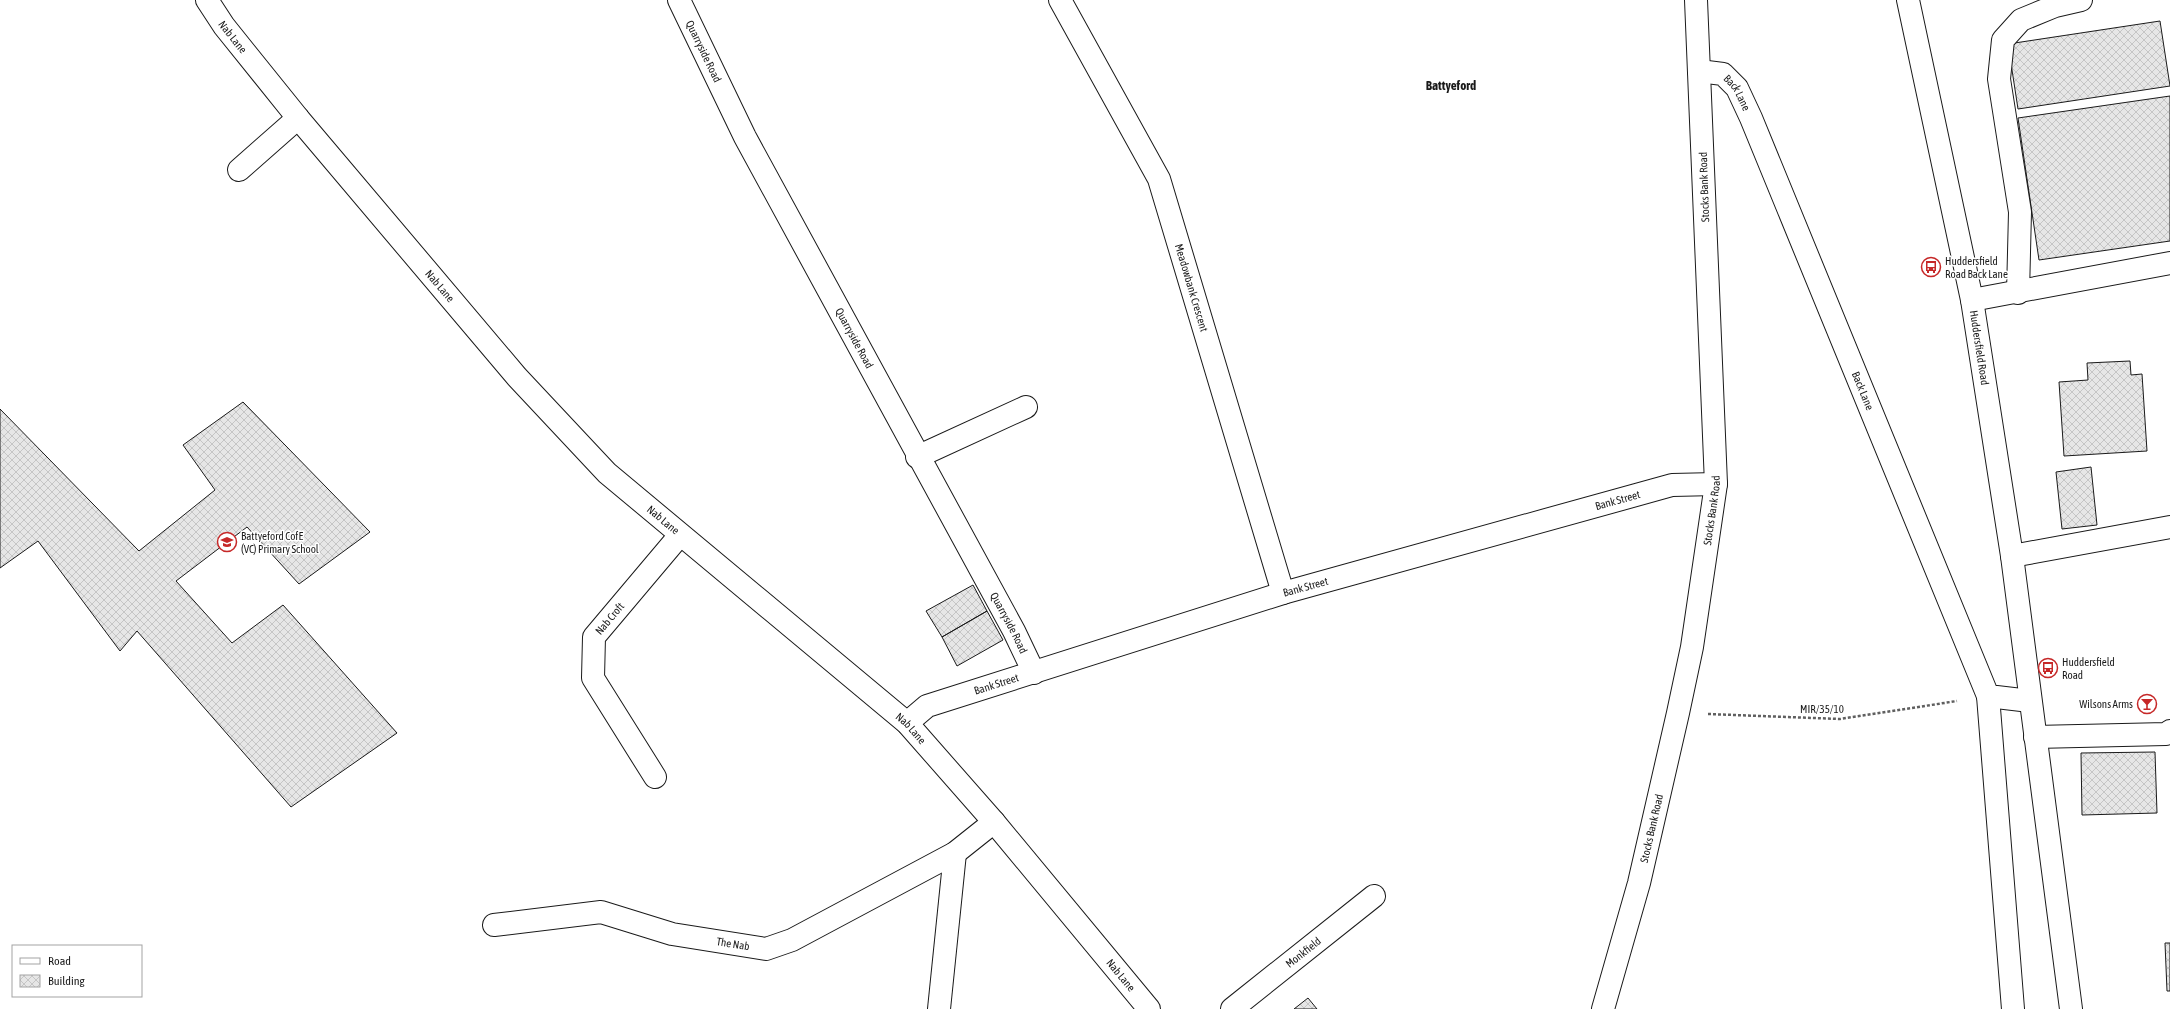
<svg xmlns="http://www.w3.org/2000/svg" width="2170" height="1009" font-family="'Asap Condensed',sans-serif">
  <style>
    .building { fill: url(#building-cross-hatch); stroke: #1a1a1a }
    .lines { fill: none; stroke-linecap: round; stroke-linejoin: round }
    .minor-casing { stroke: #1a1a1a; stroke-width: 24 }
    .highway-casing { stroke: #1a1a1a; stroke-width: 24 }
    .path { stroke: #5f5f5f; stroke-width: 2.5; stroke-dasharray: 3 2; stroke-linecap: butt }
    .minor { stroke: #fff; stroke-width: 22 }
    .highway { stroke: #fff; stroke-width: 22 }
    .labels { text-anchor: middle; stroke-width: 3; stroke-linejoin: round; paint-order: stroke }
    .street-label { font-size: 11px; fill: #1a1a1a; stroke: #fff }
    .poi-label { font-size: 11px; fill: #1a1a1a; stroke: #fff; text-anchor: start }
    .quarter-label { font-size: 13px; font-weight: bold; fill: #1a1a1a; stroke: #fff }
  </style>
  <defs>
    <pattern id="building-cross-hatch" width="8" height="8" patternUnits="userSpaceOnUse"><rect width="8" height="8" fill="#e6e6e6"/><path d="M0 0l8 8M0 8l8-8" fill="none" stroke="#c5c5c5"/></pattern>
  </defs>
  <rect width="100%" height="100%" fill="#fff"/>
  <path class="building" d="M2160,21l10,65 -152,23 -10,-65z
    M2170,96v145l-131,19 -21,-142z
    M2130,361l1,14 11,-1 5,77 -83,5 -5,-74 29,-2 -1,-17z
    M243,402l127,130 -71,52 -52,-57 -71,54 56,62 51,-38 114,128 -106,74 -154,-176 -17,20 -82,-110 -38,27v-159l139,142 76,-61 -32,-45z
    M2091,467l6,58 -35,4 -6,-57z
    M973,585l14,26 -45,26 -16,-26z
    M987,611l16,29 -46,26 -15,-29z
    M2155,752l2,61 -75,2 -1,-62z
    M2165,943h5v48h-3z
    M1308,998l9,11h-23z"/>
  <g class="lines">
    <g class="minor-casing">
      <g id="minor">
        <path id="s1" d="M207,0l17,26 74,92 219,259 90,96 300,250 87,99 155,187"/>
        <path id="s2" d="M679,0l66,137 269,494 20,42"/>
        <path id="s3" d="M1060,0l99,179 124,414"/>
        <path id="s4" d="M1699,71l24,3 14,14 14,30 237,578 42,5"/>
        <path d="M239,170l59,-52"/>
        <path d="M2018,293l2,-81 -21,-133 4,-39 18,-20 34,-14 26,-6"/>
        <path d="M1972,300l198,-37"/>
        <path d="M917,457l109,-50"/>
        <path d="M2012,556l158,-29"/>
        <path d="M1988,696l25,313"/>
        <path id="s5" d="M907,723l20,-17 356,-113 389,-108 44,-1"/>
        <path d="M2035,737l131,-3 4,-3"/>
        <path id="s6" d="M655,777l-62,-99 1,-41 86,-102"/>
        <path id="s7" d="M494,925l107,-13 71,22 94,15 26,-9 163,-87 39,-31"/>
        <path d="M939,1009l16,-156"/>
        <path id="s8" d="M1232,1009l142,-113"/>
        <path id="s9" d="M1603,1009l36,-126 39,-170 14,-66 24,-163 -20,-484"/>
      </g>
    </g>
    <g class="highway-casing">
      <g id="highway">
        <path id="s10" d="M1908,0l64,300 40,256 59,453"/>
      </g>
    </g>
    <path class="path" d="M1708,714l132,5 117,-18"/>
    <use href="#minor" class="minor"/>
    <use href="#highway" class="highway"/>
  </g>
  <defs>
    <g id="bus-ring" transform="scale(1)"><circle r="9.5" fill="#fff" stroke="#c62828" stroke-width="1.5"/><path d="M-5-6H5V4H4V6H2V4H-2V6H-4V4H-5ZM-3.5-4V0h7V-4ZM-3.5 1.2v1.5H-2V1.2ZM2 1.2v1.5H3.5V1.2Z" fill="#c62828"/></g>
    <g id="school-ring" transform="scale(1)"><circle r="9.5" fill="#fff" stroke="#c62828" stroke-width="1.5"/><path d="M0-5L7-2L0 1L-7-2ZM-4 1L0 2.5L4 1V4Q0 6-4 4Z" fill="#c62828"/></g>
    <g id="bar-ring" transform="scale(1)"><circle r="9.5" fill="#fff" stroke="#c62828" stroke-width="1.5"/><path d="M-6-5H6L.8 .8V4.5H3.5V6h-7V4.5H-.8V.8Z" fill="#c62828"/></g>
  </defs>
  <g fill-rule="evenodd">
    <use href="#bus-ring" x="1931" y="267"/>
    <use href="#school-ring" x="227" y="542"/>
    <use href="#bus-ring" x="2048" y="668"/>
    <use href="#bar-ring" x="2147" y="704"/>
  </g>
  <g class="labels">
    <g class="street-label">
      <text dy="4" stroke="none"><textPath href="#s1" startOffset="45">Nab Lane</textPath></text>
      <text dy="4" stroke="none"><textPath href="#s2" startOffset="57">Quarryside Road</textPath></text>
      <text dy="4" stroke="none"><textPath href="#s4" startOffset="48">Back Lane</textPath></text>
      <text transform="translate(1704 187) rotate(-92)" y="4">Stocks Bank Road</text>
      <text dy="4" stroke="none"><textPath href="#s1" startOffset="369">Nab Lane</textPath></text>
      <text dy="4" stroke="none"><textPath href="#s3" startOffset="318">Meadowbank Crescent</textPath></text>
      <text dy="4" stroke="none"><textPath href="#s2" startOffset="381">Quarryside Road</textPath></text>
      <text dy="4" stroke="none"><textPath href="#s10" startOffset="355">Huddersfield Road</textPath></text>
      <text dy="4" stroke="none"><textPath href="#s4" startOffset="372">Back Lane</textPath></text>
      <text dy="4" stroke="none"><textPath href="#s5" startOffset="747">Bank Street</textPath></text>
      <text dy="4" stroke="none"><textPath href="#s9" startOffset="511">Stocks Bank Road</textPath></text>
      <text dy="4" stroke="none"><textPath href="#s1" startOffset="693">Nab Lane</textPath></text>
      <text dy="4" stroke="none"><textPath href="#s5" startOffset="423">Bank Street</textPath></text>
      <text dy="4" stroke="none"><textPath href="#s6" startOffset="182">Nab Croft</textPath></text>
      <text dy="4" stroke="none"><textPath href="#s2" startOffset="705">Quarryside Road</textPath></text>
      <text dy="4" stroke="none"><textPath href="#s5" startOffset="99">Bank Street</textPath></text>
      <text x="1822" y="713">MIR/35/10</text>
      <text dy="4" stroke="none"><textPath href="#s1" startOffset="1017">Nab Lane</textPath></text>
      <text dy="4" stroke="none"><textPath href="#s9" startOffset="187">Stocks Bank Road</textPath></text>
      <text dy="4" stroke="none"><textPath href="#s7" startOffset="244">The Nab</textPath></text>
      <text dy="4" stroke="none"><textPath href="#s8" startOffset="91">Monkfield</textPath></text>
      <text dy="4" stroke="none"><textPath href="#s1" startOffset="1341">Nab Lane</textPath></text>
    </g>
    <g class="poi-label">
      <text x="1945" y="265">Huddersfield<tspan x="1945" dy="13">Road Back Lane</tspan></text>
      <text x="241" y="540">Battyeford CofE<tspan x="241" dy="13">(VC) Primary School</tspan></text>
      <text x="2062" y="666">Huddersfield<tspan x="2062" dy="13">Road</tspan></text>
      <text x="2133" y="708" text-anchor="end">Wilsons Arms</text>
    </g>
    <g class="quarter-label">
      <text x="1451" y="90">Battyeford</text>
    </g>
  </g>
  <rect x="12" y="945" width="130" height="52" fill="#ffffff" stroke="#a3a3a3"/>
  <rect x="20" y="958" width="20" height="6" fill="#ffffff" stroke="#a3a3a3"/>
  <text x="48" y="965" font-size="12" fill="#1a1a1a">Road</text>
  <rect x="20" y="975" width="20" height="12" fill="url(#building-cross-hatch)" stroke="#a3a3a3"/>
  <text x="48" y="985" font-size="12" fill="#1a1a1a">Building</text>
</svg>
